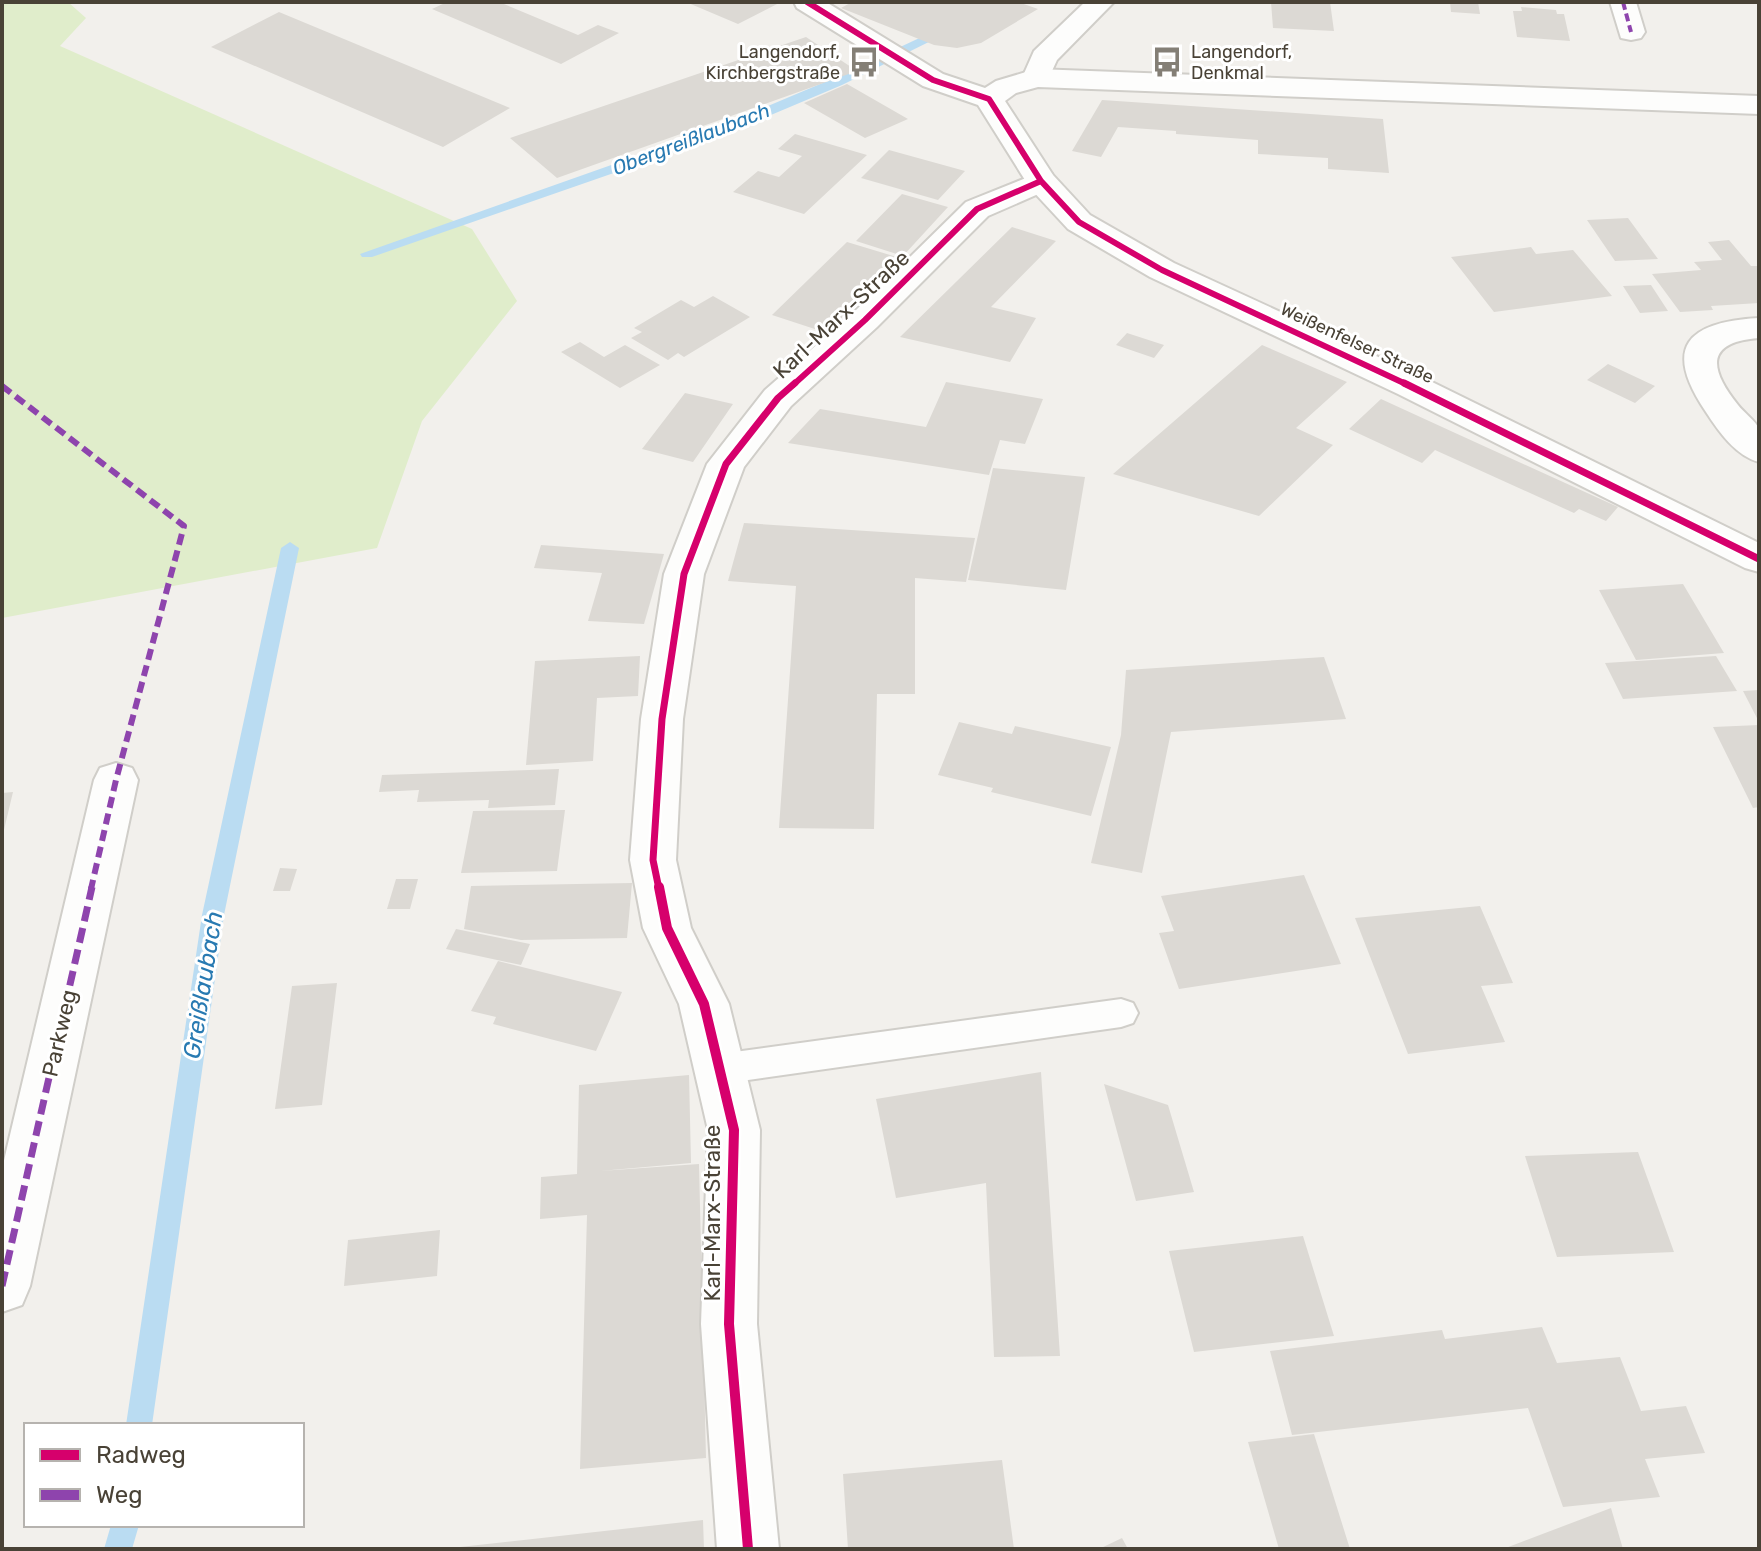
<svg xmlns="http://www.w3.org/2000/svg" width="1761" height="1551" font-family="Rubik,sans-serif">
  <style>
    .green { fill: #e0edcb }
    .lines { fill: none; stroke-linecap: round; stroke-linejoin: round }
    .stream { fill: #badcf2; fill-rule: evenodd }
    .building { fill: #dcd9d4 }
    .service-casing { stroke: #d0cec9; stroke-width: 4 }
    .minor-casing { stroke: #d0cec9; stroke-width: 4 }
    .tertiary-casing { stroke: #d0cec9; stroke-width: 4 }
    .service { fill: #fdfdfc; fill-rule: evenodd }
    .minor { fill: #fdfdfc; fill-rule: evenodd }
    .tertiary { fill: #fdfdfc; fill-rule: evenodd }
    .quiet-far2 { stroke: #8e44ad; stroke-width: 4; stroke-dasharray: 8 4; stroke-linecap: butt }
    .quiet-far1 { stroke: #8e44ad; stroke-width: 6; stroke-dasharray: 11 6; stroke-linecap: butt }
    .quiet { stroke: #8e44ad; stroke-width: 7; stroke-dasharray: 15 7; stroke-linecap: butt }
    .cycleway-far2-casing { stroke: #fff; stroke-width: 10 }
    .cycleway-far1-casing { stroke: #fff; stroke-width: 12 }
    .cycleway-casing { stroke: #fff; stroke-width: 15 }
    .cycleway-far2 { stroke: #d6006c; stroke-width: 6 }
    .cycleway-far1 { stroke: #d6006c; stroke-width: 7 }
    .cycleway { stroke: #d6006c; stroke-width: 10 }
    .labels { text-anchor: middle; stroke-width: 6; stroke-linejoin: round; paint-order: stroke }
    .far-poi-label { font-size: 18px; fill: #494236; stroke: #fff; text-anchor: end }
    .far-street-label { font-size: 18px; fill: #494236; stroke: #fff }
    .far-water-label { font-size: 20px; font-style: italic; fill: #287ab2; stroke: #fff }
    .street-label { font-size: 22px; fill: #494236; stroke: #fff }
    .water-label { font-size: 24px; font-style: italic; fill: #287ab2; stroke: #fff }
  </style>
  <rect width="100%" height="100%" fill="#f2f0ec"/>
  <path class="green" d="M2,2h66l18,16 -26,28 412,183 45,72 -95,120 -45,127 -375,70z"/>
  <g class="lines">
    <path class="stream" d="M945,26l10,3 -113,56 -116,49 -354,123h-10l-2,-3 356,-126 116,-49z
      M290,542l9,6 -75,367 -72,510h-26l76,-510 79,-367z
      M111,1525h28l-7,24h-28z"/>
  </g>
  <path class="building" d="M447,2h52l79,33 20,-10 21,8 -58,31 -129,-55z
    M686,2h95l-43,22z
    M852,2h166l20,7 -57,34 -24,5 -23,-3 -93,-37z
    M1271,2h59l4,29 -61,-3z
    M1450,2h28l2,12 -29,-2z
    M1521,7l35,3 1,4h7l6,27 -53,-4 -4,-26h9z
    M279,12l231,96 -67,39 -232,-100z
    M806,37l51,34 -300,107 -47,-40z
    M847,84l61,35 -43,19 -61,-35z
    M1102,100l281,19 6,54 -61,-4v-11l-70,-4v-14l-82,-6v-3l-58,-4 -17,30 -29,-6z
    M795,134l72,21 -63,59 -71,-22 25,-21 21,6 23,-21 -24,-7z
    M889,150l76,21 -27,29 -77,-22z
    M902,194l46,13 -45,49 -47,-15z
    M1628,218l30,41 -43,2 -28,-41z
    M1012,227l44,14 -65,66 45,11 -26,44 -110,-25z
    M1729,240l22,26h8v37l-48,3 2,4 -33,2 -28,-38 49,-4 -7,-8 28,-2 -14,-18z
    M847,242l53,16 -73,75 -55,-18z
    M1531,247l5,7 37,-4 39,46 -118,16 -43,-55z
    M1651,285l17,26 -28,2 -17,-27z
    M713,296l37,21 -66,40 -6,-4 -10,7 -37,-22 11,-6 -8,-4 47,-28 13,7z
    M1127,333l37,12 -10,13 -38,-13z
    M580,342l24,15 21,-12 35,20 -40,23 -59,-36z
    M1262,345l85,37 -51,46 37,17 -74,71 -146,-42z
    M1608,364l47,22 -20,17 -48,-23z
    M946,382l97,17 -18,45 -25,-4 -11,35 -201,-32 32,-34 106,18z
    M685,393l48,11 -40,58 -51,-13z
    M1381,399l72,33 165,75 -12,14 -27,-12 -5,4 -139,-63 -13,13 -73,-34z
    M993,468l92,9 -19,113 -98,-10z
    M744,523l231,15 -9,44 -51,-4v116h-38l-3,135 -95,-1 17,-242 -68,-5z
    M541,545l123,9 -20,70 -56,-3 14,-48 -68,-5z
    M1683,584l41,69 -88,7 -37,-70z
    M640,656l-2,40 -41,2 -4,63 -67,4 9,-104z
    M1716,656l21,35 -114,8 -18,-36z
    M1324,657l22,62 -175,13 -29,141 -51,-10 30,-128 5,-65z
    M1759,690v32l-16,-31z
    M959,722l53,12 3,-8 96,21 -20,69 -100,-24 2,-4 -55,-13z
    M1759,725v82l-6,1 -40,-81z
    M559,769l-4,36 -67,3 1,-8 -72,2 2,-12 -40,2 3,-17z
    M13,792l-10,42h-1v-41z
    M565,810l-8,61 -96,2 12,-62z
    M280,868l17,1 -7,22h-17z
    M1304,875l37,89 -162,25 -20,-56 15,-2 -13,-35z
    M396,879h22l-8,30h-23z
    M632,883l-5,55 -106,2 -57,-11 7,-43z
    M1480,906l33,77 -32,3 24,56 -97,12 -53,-136z
    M456,929l74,15 -9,21 -75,-16z
    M498,961l124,31 -26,59 -103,-27 3,-7 -25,-6z
    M337,983l-15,122 -47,4 17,-123z
    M1041,1072l19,284 -66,1 -8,-174 -90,15 -20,-99z
    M689,1075l2,88 -91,8 99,-7 7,294 -126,11 7,-254 -47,4 1,-42 36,-3 2,-89z
    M1104,1084l64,21 26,87 -58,9z
    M1638,1152l36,100 -117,5 -32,-101z
    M440,1230l-3,46 -93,10 4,-46z
    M1303,1236l31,100 -140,16 -25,-101z
    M1542,1327l15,36 63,-6 21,54 45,-5 19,47 -60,6 15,38 -97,10 -35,-99 -236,27 -22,-84 172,-21 3,9z
    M1314,1434l36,115h-71l-31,-107z
    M1002,1460l12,89h-166l-5,-75z
    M1611,1508l12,41h-120z
    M703,1520l1,29h-244v-2z
    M1122,1538l6,11h-29z"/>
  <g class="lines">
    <g class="service-casing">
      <path id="service" d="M1121,999l12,4 5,10 -5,10 -12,4 -401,57 -12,-4 -5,-11 5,-11 12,-4z"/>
    </g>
    <g class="minor-casing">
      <path id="minor" d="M1085,2h29l-57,58 -11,24 -10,3 -10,-3 -4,-6 12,-27z
        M1610,2h26l9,30 -4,6 -10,2 -10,-2z
        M1041,172l11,2 4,7 -4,7 -64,28 -111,111 -86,79 -47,61 -40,107 -21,145 -7,141 15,68 38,76 31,126 -3,194 22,225h-62l-16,-225 7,-194 -29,-126 -36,-76 -13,-68 11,-141 23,-145 43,-110 58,-74 88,-77 113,-111z
        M1759,318v20c-54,4 -50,31 -21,67 5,7 18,16 21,24 2,8 0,24 0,33 -23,-6 -40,-30 -53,-50 -44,-65 -19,-90 53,-94z
        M116,763l16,5 6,12 -108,506 -8,19 -20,7v-143l92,-389 6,-12z"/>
    </g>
    <g class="tertiary-casing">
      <path id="tertiary" d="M794,2h32l117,72 42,14 11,-7 40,-12 723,27v18l-721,-27 -22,6 -11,8 48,74 37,40 84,48 250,115 335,165v29l-14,-4 -347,-174 -248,-117 -82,-48 -38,-41 -52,-83 -55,-19 -126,-78z"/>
    </g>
    <use href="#service" class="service"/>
    <use href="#minor" class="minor"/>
    <use href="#tertiary" class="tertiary"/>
    <path class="quiet-far2" d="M1623,2l8,30"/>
    <path class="quiet-far1" d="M2,386l182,140 -68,254 -25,109"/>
    <path class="quiet" d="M2,1286l90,-399"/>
    <g class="cycleway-far2-casing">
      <path id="cycleway-far2" d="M807,2l126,78 56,19 52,82 38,41 83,48 246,115
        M793,385l72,-65 112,-111 64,-28"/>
    </g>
    <g class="cycleway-far1-casing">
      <path id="cycleway-far1" d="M1404,383l355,176
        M659,889l-6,-29 9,-141 22,-145 42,-110 52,-66 17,-15"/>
    </g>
    <g class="cycleway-casing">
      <path id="cycleway" d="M659,887l8,41 37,76 30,126 -5,194 19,225"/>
    </g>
    <use href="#cycleway-far2" class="cycleway-far2"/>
    <use href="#cycleway-far1" class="cycleway-far1"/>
    <use href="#cycleway" class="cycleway"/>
  </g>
  <defs>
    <g id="bus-bare" transform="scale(2.4)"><path d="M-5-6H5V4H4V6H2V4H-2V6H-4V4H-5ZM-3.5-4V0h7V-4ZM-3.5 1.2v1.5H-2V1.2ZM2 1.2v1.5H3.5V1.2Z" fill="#847f76" stroke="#fff" stroke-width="2.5" paint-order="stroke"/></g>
  </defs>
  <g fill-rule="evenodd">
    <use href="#bus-bare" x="864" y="62"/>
    <use href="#bus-bare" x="1167" y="62"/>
  </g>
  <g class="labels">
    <g class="far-poi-label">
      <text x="840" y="58">Langendorf,<tspan x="840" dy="21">Kirchbergstraße</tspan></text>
      <text x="1191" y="58" text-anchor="start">Langendorf,<tspan x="1191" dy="21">Denkmal</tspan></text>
    </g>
    <g class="far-street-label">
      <text transform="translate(1357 343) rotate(25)" y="6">Weißenfelser Straße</text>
    </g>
    <g class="far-water-label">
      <text transform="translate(691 139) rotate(-21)" y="7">Obergreißlaubach</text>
    </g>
    <g class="street-label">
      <text transform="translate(841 314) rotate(-43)" y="8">Karl-Marx-Straße</text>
      <text transform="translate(59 1033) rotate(-77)" y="8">Parkweg</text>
      <text transform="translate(712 1213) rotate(-90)" y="8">Karl-Marx-Straße</text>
    </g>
    <g class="water-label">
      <text transform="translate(203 985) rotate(-81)" y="8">Greißlaubach</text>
    </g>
  </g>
  <rect width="1761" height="1551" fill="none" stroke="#494236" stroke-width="8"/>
  <rect x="24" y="1423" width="280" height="104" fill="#ffffff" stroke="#b6b3af" stroke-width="2"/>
  <rect x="40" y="1449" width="40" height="12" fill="#d6006c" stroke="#b6b3af" stroke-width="2"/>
  <text x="96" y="1463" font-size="24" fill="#494236">Radweg</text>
  <rect x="40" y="1489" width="40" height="12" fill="#8e44ad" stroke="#b6b3af" stroke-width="2"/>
  <text x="96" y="1503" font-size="24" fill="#494236">Weg</text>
</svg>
